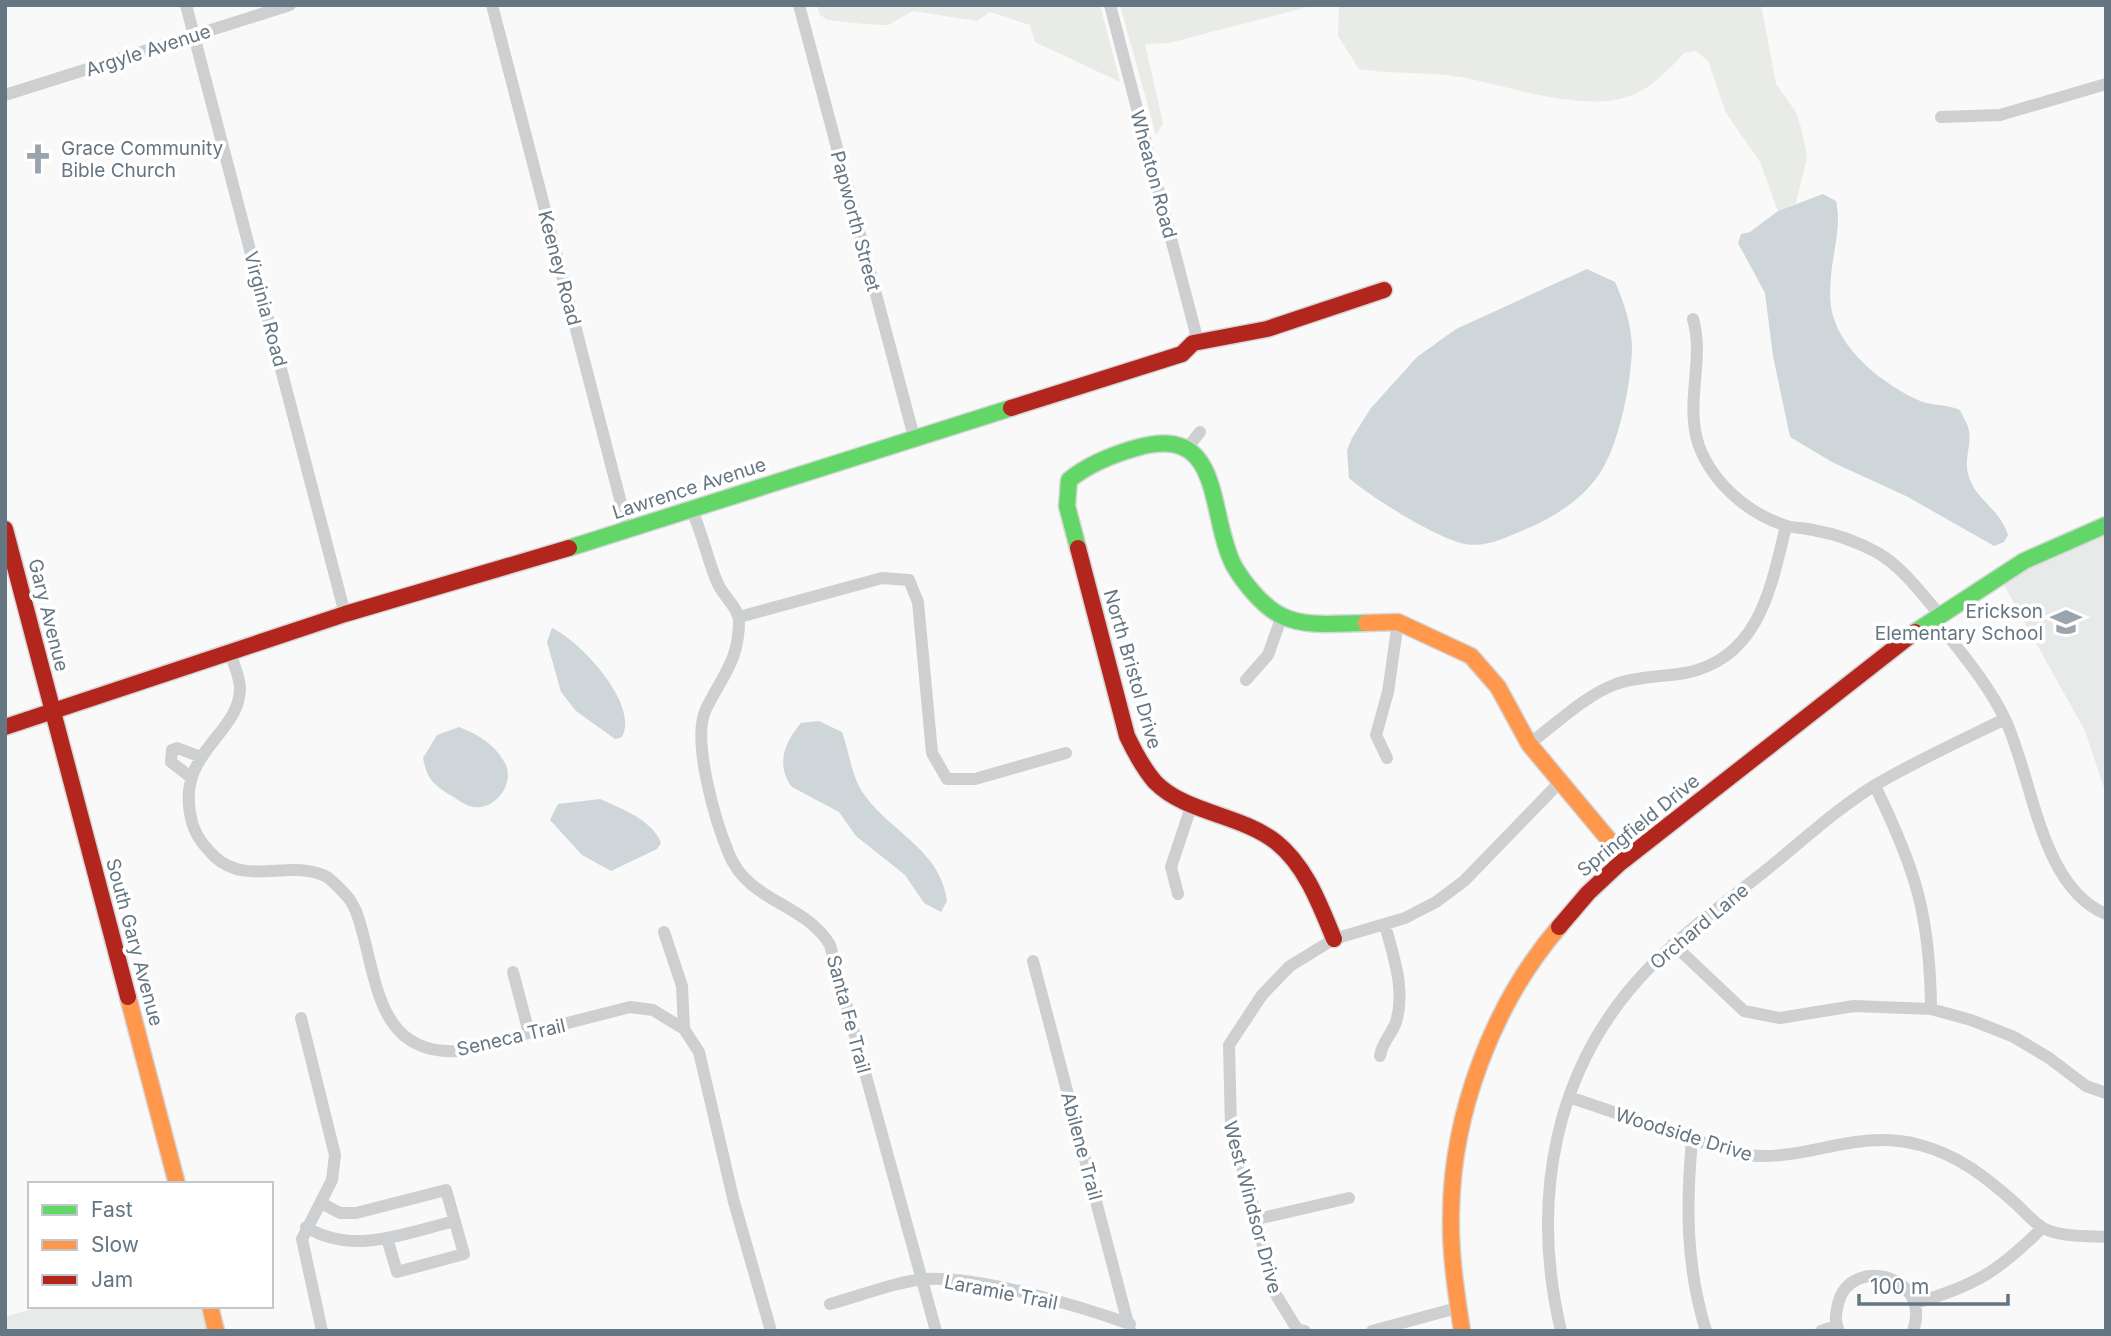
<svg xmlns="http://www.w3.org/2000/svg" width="2111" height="1336" font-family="Inter,sans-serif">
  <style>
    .built { fill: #e8e9e9 }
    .green { fill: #e8ebe6 }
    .water { fill: #ced6d9 }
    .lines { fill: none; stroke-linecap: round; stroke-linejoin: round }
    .fast-casing { stroke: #d5d6d7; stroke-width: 19 }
    .slow-casing { stroke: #d5d6d7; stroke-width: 19 }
    .jam-casing { stroke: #d5d6d7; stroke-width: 19 }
    .street { stroke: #cecfd0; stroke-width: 12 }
    .fast { stroke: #63d668; stroke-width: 16 }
    .slow { stroke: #ff974d; stroke-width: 16 }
    .jam { stroke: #b3261e; stroke-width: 16 }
    .labels { text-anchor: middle; stroke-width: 7; stroke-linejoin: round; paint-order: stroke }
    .street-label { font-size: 19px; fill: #657683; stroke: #fff }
    .poi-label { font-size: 19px; fill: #657683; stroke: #fff; text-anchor: start }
  </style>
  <rect width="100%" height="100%" fill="#f9f9f9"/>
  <path class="built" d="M2106,531v263l-21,-63 -84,-151 82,-42z
    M42,1306h159l6,25h-202v-14z"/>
  <path class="green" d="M817,5h283l20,77 -85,-40 -5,-17 -40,-13 -13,9 -64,-10 -25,14 -25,-1 -35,-4 -8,-5z
    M1120,5h195l-146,38 -24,1 18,79 -7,12z
    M1339,5h422l15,79 20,28 6,19 5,26 -11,46 -18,8 -18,-49 -34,-49 -18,-52 -12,-10 -12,2c-13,15 -35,37 -54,43 -48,17 -121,-10 -169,-19 -34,-6 -68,-2 -102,-8l-21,-33z"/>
  <path class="water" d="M1823,194l13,7c6,24 -3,50 -5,75 -1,14 -2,29 3,43 12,36 51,66 84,81 13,6 28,4 42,10 3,7 8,14 9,21 3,20 -9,32 4,55 11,19 27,25 35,49l-4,7 -10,4 -86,-49 -76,-35 -42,-25 -17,-81 -8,-63 -27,-50 3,-9 9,-2 28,-21z
    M1587,269l28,13c9,20 17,44 17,67 -1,34 -13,98 -34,127 -18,25 -44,41 -72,53 -19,8 -40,19 -61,15 -27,-5 -95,-47 -116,-66l-2,-28 5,-12 19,-30 46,-51 39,-28z
    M552,628c27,12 88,76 70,109l-7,2 -39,-28 -15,-19 -14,-50z
    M819,721l23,11c7,19 10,45 21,61 27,39 78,57 84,108l-6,11 -17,-9 -19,-28 -49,-39 -17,-24 -47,-25c-17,-23 -7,-45 9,-64z
    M459,727c19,7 35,17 46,36 11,21 -12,51 -36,43 -6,-2 -13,-8 -19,-11 -17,-11 -23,-16 -27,-37l14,-23z
    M600,799c20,9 53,21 61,44l-4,6 -46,22 -29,-16 -32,-35 8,-16z"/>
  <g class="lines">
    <g class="fast-casing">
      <path id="fast" d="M569,548l442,-140
        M1078,548l-11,-42 2,-26c20,-16 42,-25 67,-32 89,-26 71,66 98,118 10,17 29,41 48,50 25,12 57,7 84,7
        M1915,632l109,-71 82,-36"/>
    </g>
    <g class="slow-casing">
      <path id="slow" d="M1366,623l32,-1 73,34 27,31 31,57 96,115
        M128,997l49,187
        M210,1306l6,25
        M1462,1331c-6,-39 -12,-78 -11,-117 1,-101 42,-210 108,-287"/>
    </g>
    <g class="jam-casing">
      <path id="jam" d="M1011,408l171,-54 11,-11 74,-14 117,-39
        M5,529l123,468
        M1078,548l49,188c8,17 16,32 28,46 30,31 85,32 121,60 30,24 44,63 58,97
        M5,727l340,-113 224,-66
        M1559,927l29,-34 31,-29 296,-232"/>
    </g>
    <path class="street" d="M186,5l159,609
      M492,5l136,525
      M799,5l115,432
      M1110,5l86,329 -3,9
      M5,95l285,-90
      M1941,117l59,-2 106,-31
      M1693,319c12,42 -9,84 6,127 14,37 49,68 88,80 8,2 18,2 26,4 23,4 45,12 65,23 24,14 43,40 61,61
      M1188,447l12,-15
      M691,509c12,24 16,51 27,75 5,12 21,24 21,37 0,40 -17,55 -33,88 -15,31 10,114 23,145 19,48 76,49 101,91l106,386
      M739,617l143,-39 27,2 9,22 14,151 15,26h28l91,-26
      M1934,618c25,32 53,64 71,101 28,59 35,168 101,195
      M230,652c3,11 10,25 10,36 0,48 -67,64 -48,134 4,15 13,25 23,35 33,30 76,1 112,20 6,4 14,13 19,18 10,11 13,25 17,39 15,57 20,121 95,117l172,-44 23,3 31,19 15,23 35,150 37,129
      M1246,680l22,-25 14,-39
      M1529,744c27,-20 55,-48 87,-60 23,-8 46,-7 69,-11 74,-14 86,-85 101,-147
      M1387,758l-11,-23 12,-43 10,-70
      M192,778l-21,-16 1,-12 5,-2 24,9
      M1875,786c41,84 55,129 56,223
      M1178,894l-7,-27 20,-60
      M664,932l18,54 2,43
      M1673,944l71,67 36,7 74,-12 77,3 40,11 43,17 35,21 37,28 20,7
      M1033,961l97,370
      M513,972l16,61
      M301,1018l34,137 -3,25 -30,59 20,92
      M1380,1056c2,-14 12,-22 16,-34 10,-32 -3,-67 -11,-97
      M1569,1097l168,57c67,11 115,-27 183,-9 38,10 66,32 95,58 8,7 18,19 28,25 17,9 43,8 63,9
      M1692,1140c-6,66 -6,126 14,191
      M321,1203l19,10h16l90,-23 18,64 -67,18 -10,-34
      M1257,1219l92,-21
      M306,1227c47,29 99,6 149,-6
      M1915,1303c60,-17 84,-32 127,-75
      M830,1304c30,-8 64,-22 95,-25 52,-4 154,27 205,45
      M1305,1331l-8,-2 -24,-39 -16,-71 -26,-91 -2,-83 33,-50 28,-29 44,-27 71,-21 31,-16 28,-21 97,-100
      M1372,1331l85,-23
      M1561,1331c-31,-131 -8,-265 89,-364 32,-33 70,-60 106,-89 39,-30 78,-68 121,-94 41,-24 85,-44 128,-65
      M1821,1331l15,-5
      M1839,1331c-5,-9 -3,-18 -1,-27 12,-50 95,-29 75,27"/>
    <use href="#fast" class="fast"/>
    <use href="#slow" class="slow"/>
    <use href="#jam" class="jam"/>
  </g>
  <defs>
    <g id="church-bare" transform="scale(2.415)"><path d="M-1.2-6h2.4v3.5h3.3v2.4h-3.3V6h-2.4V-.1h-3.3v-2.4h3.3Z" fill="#99a4ac" stroke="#fff" stroke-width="2.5" paint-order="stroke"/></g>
    <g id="school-bare" transform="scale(2.415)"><path d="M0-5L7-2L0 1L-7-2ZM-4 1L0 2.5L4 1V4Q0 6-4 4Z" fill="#99a4ac" stroke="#fff" stroke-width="2.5" paint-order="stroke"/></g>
  </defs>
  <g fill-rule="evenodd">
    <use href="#church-bare" x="38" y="159"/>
    <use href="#school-bare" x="2066" y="622"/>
  </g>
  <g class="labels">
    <g class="street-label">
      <text transform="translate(148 50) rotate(-18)" y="7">Argyle Avenue</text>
      <text transform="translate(1154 174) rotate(75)" y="7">Wheaton Road</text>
      <text transform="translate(856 221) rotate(75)" y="7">Papworth Street</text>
      <text transform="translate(560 268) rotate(75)" y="7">Keeney Road</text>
      <text transform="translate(266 309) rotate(75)" y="7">Virginia Road</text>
      <text transform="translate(689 488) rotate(-18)" y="7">Lawrence Avenue</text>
      <text transform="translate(49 615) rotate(76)" y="7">Gary Avenue</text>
      <text transform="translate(1133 669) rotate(74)" y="7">North Bristol Drive</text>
      <text transform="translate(1638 825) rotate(-39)" y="7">Springfield Drive</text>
      <text transform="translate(1699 926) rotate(-40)" y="7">Orchard Lane</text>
      <text transform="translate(135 942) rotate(75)" y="7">South Gary Avenue</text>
      <text transform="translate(849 1014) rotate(75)" y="7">Santa Fe Trail</text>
      <text transform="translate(511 1037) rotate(-13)" y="7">Seneca Trail</text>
      <text transform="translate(1684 1134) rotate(17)" y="7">Woodside Drive</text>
      <text transform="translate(1082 1146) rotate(75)" y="7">Abilene Trail</text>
      <text transform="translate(1253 1207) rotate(75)" y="7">West Windsor Drive</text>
      <text transform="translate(1001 1292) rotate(11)" y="7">Laramie Trail</text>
    </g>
    <g class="poi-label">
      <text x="61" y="155">Grace Community<tspan x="61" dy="22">Bible Church</tspan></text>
      <text x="2043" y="618" text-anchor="end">Erickson<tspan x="2043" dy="22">Elementary School</tspan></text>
    </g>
  </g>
  <rect width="2111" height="1336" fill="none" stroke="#657683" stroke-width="14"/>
  <rect x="28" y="1182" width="245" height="126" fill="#ffffff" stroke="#c1c8cd" stroke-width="2"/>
  <rect x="42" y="1205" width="35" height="10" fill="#63d668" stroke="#c1c8cd" stroke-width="2"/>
  <text x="91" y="1217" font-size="21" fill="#657683">Fast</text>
  <rect x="42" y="1240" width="35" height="10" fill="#ff974d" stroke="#c1c8cd" stroke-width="2"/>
  <text x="91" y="1252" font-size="21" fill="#657683">Slow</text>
  <rect x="42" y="1275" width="35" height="10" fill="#b3261e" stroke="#c1c8cd" stroke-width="2"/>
  <text x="91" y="1287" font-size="21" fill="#657683">Jam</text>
  <path d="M1859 1294v10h149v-10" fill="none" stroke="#657683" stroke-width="3.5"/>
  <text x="1870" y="1294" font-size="21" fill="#657683" stroke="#ffffff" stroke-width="5" paint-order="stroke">100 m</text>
</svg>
